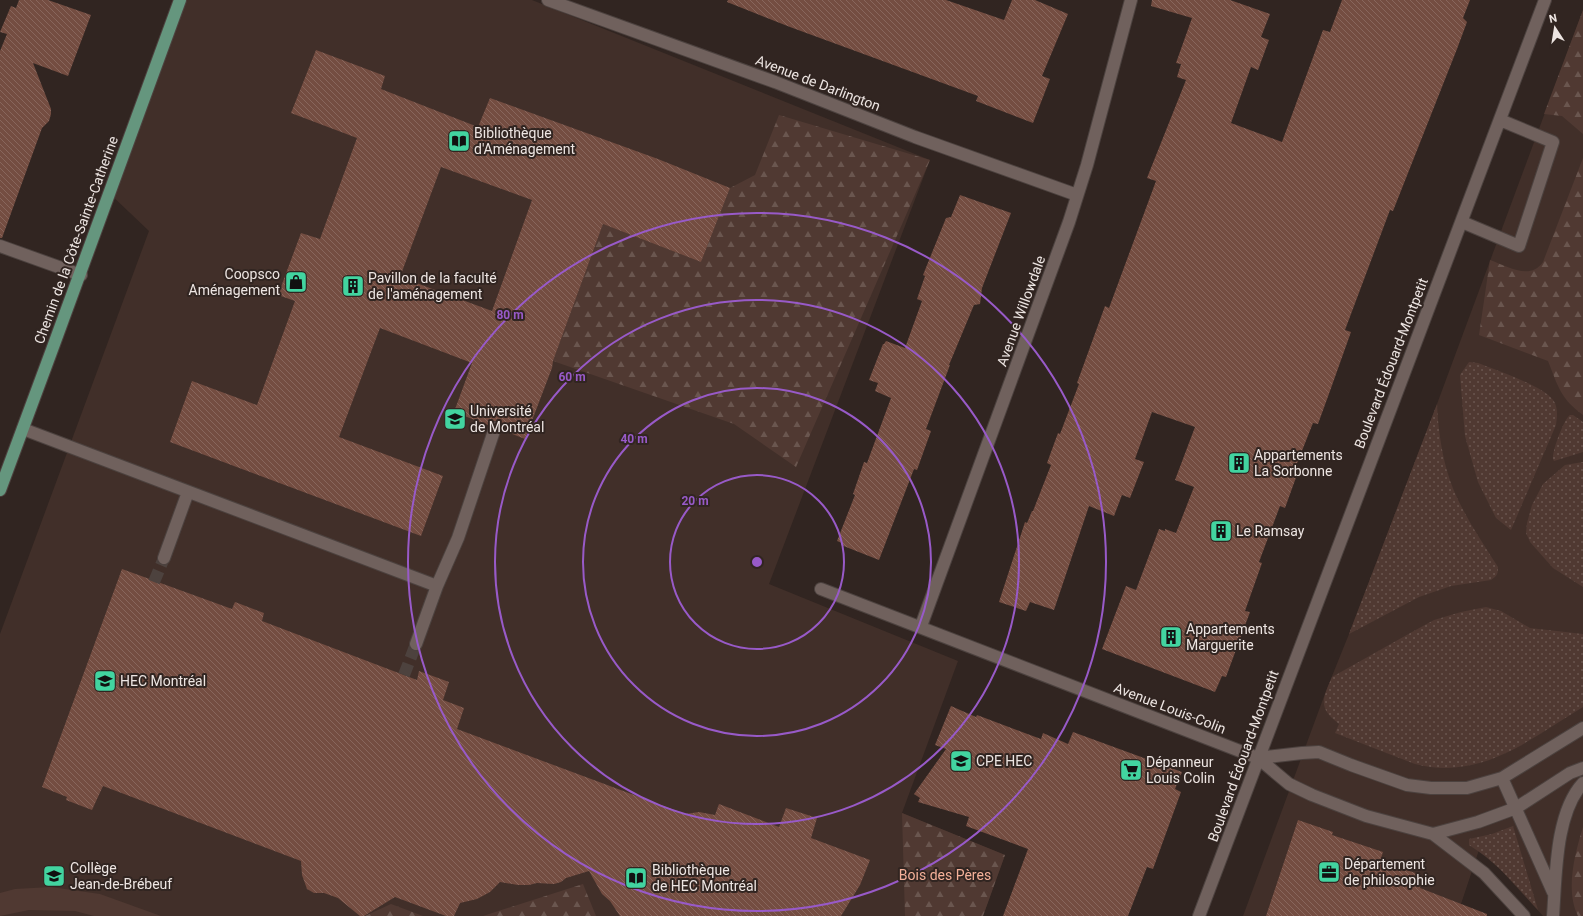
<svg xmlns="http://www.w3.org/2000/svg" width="1583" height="916" font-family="Roboto,sans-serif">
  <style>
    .built { fill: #412f29 }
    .grass { fill: url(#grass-dots) }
    .forest { fill: url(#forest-firs) }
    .pitch { fill: #503932 }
    .building { fill: url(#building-back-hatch); fill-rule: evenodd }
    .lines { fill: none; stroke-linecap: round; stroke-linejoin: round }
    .minor-tunnel { stroke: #4d423e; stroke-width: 12; stroke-dasharray: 12 6; stroke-linecap: butt }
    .minor-casing { stroke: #4c423f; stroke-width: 14 }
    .major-casing { stroke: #4c423f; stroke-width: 14 }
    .minor { stroke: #70615d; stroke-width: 12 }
    .major { stroke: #65967e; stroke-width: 12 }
    .ring { fill: none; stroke: #985ac8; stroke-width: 2 }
    .labels { text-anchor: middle; stroke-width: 4; stroke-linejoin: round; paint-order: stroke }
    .street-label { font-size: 14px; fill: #ede5e2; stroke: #312521 }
    .poi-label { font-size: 14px; fill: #ede5e2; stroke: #312521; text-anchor: start }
    .park-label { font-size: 14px; fill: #f4b099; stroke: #312521 }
    .centre { fill: #985ac8; stroke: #312521; stroke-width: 2 }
    .ring-label { font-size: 12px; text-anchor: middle; font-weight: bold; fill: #985ac8; stroke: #312521; stroke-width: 4; stroke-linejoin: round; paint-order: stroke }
  </style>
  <defs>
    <pattern id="grass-dots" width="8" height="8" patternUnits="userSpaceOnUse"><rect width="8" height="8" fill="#503932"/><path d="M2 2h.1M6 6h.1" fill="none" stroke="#6a564f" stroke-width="1.8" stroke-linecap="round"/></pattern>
    <pattern id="forest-firs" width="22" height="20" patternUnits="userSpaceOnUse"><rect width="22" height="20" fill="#503932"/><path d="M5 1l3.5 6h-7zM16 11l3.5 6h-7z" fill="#6a564f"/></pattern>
    <pattern id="building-back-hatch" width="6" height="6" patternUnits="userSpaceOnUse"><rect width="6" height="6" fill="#744d41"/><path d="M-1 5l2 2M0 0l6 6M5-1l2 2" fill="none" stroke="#88665c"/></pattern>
  </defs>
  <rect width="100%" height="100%" fill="#312521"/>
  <path class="built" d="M180,0h352l398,160 -161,424 189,77 -56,152 103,42 -22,61h-983v-282l149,-403 -40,-38z
    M1583,10v906h-40l-63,-69 -23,69h-214l83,-225 23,-57 88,-230z"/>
  <path class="grass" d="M1469,362l9,1c17,7 70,24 77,40 3,8 2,14 1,22l-45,105 -15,-12 -18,-36 -13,-46 -5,-61z
    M1437,404c1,23 4,45 10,67 10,35 32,66 51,96 0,7 -1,9 -7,13l-40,6 -32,11 -70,37z
    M1570,415h3l10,7v30l-29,9 -1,-2c-1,-8 11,-40 17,-44z
    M1583,462v125l-30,-19 -23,-26 -4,-9 1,-10 5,-18 11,-21 22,-19z
    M1486,607l15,4 29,17 53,6v73c-53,32 -102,74 -168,57 -9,-3 -17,-7 -26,-10 -18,-7 -36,-14 -54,-21l4,-9c-21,-16 -17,-24 -7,-47l80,-45 22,-12 27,-8z
    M1513,826l25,84c-23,-25 -40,-47 -69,-65v-6l23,-5z"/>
  <path class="forest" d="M1583,10v124l-21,-18 -18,-2z
    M779,115l151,45 -134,307 -62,-43 -181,-63 50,-137 98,38 29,-74 25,-13z
    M1583,158v257c-23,-17 -25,-29 -35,-54l-69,-26 11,-75c17,6 40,21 53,2z
    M902,813l103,42 -22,61h-78z
    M1583,827v89h-5c-13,-26 -3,-63 5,-89z
    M583,884l13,32h-113z
    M391,904l32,12h-58z"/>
  <path class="pitch" d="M51,887l49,7 61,22h-67l-19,-5 -46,-1 -29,6v-23l15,-4z"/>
  <path class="building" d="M19,0h29l43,15 -23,61 -35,-13 18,46v5l-2,7 -7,7 -40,110h-2v-187l7,-17 -7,-2 11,-26 5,2z
    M728,0h218l58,20 8,-20h23l33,14 -26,62 8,3 -17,44 -57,-22 2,-5 -188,-69 -63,-25z
    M1152,0h78l40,14 -9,23 8,3 -11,30 -7,-3 -20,56 51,19 41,-112 7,2 12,-32h128l-7,18 4,4 -10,27 -64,162 -3,-1 -45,120 6,2 -21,59 -12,33 -5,-1 -19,48 4,1 -13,36 -5,-2 -21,56 3,1 -17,48 5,1 -24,65 -4,-1 -7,16 -113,-43 24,-63 10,4 23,-61 6,2v-2l11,4 18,-46 -19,-7 20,-53 -43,-15 -17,47 9,3 -14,36 -8,-3 -8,21 -25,-10 -35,104 -24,-8 -4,9 -27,-9 26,-80 2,1 5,-12h1l18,-46 -4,-2 11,-30 2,1 19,-50 -2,-1 28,-77 4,2 47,-127 -9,-3 39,-98 -9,-3 4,-13 -5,-1 16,-45 -41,-12z
    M316,50l69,26 -4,13 97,38 12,-29 168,61 72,29 -29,74 -98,-38 -50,137 -1,7 -27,71 -23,-9v-4l-4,-5h-5l-5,4 -34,-13 18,-49 -92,-35 -41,109 104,39 -22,60 -251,-94 22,-61 65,24 38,-104 -17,-6 23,-62 19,6 37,-101 -66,-25zM441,167l91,33 -40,111 -92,-34z
    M960,195l51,18 -29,75 -2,16 -6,1 -25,60h1l-24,64 5,2 -14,39 -3,-1 -35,91 -38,-15 1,-2 -5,-2 18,-46 -2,-1 11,-32 3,1 24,-65 -16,-7 3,-8 -9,-3 14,-36h1l2,-3 19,7 17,-47 -5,-2 8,-23 -2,-1 23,-57 5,-1z
    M122,569l110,40 3,-7 29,11 -2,8 155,59 2,-9 30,11 -6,18 21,8 -7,21 228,85 14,-2 16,3 4,-11 60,23 7,-19 31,10 -6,20 59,22 -10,25 -19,31h-221l-10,-15 -8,-7 -13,-23 -23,7 -5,4 -7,2 -17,-1 -8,2h-11l-18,-3 -10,10 -13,7 -17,4 -6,13h-8l-51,-19 -31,19h-4l-22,-18 -14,-5h-10l-7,-4 -5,-14 -1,-14 -198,-75 -11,24 -26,-10 1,-3 -25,-10z
    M951,706l25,11 1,-2 64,24 2,-6 25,11 5,-12 109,40 -7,17 6,3 -28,77 -6,-2 -19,49h-125l25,-67 -62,-23 3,-9 -51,-15 2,-4 -6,-4 32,-45 -11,-4z
    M1298,820l35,12 -1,3 51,17 -3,9 44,15 -4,12 67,26v2h-221z"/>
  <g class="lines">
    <path class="minor-tunnel" d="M154,582l10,-24
      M404,675l12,-31"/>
    <g class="minor-casing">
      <path id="minor" d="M548,0l227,82 140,55 162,58
        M1462,222l57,24 34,-104 -53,-22
        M0,246l81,29
        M23,429l414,157 21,-48 37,-110
        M164,558l24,-66
        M821,589l437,169 31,26 23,11 54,21 67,18 51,39 40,43
        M921,626l148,-404 18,-57 44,-165
        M416,644l21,-58
        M1258,758l44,-5 17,-1 32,13 56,20 24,3h36l35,-10 81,-50
        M1502,778l51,114
        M1433,834l45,-12 38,-14 54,-35 13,-5
        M1199,916c114,-306 233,-610 346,-916
        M1553,916c3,-39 2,-103 30,-133"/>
    </g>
    <g class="major-casing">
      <path id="major" d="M0,490c61,-163 120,-327 180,-490"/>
    </g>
    <use href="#minor" class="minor"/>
    <use href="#major" class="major"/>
  </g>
  <g class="ring">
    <circle cx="757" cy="562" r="87"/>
    <circle cx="757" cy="562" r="174"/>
    <circle cx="757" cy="562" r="262"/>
    <circle cx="757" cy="562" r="349"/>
  </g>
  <defs>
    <g id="library-square" transform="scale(1.15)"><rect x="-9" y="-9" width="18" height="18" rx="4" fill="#42d4a0" stroke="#312521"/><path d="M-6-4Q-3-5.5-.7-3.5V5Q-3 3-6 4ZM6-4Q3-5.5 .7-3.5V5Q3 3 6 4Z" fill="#111"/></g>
    <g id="shop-square" transform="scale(1.15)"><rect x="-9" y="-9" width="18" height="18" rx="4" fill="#42d4a0" stroke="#312521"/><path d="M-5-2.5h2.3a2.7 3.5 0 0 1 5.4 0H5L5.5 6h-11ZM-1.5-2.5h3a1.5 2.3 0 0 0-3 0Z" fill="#111"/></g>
    <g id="building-square" transform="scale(1.15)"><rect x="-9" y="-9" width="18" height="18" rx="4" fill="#42d4a0" stroke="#312521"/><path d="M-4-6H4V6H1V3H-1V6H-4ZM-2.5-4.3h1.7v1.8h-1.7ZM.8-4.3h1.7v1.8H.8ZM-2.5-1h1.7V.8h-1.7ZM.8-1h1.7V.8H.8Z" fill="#111"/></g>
    <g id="university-square" transform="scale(1.15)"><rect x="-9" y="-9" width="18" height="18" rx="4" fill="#42d4a0" stroke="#312521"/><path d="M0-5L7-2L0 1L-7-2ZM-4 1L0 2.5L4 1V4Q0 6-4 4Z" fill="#111"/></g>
    <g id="school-square" transform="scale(1.15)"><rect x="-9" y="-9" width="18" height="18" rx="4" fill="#42d4a0" stroke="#312521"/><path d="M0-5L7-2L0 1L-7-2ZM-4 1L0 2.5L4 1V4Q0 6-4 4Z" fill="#111"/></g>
    <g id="supermarket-square" transform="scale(1.15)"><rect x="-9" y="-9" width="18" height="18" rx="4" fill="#42d4a0" stroke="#312521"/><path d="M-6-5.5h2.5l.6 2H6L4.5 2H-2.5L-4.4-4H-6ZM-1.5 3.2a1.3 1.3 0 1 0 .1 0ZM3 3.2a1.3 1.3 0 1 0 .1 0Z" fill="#111"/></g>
    <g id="office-square" transform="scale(1.15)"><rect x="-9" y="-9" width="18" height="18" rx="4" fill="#42d4a0" stroke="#312521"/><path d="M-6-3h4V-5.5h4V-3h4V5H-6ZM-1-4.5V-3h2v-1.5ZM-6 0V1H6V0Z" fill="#111"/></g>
  </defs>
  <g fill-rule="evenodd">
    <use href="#library-square" x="459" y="141"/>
    <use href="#shop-square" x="296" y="282"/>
    <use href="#building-square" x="353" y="286"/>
    <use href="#university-square" x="455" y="419"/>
    <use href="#building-square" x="1239" y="463"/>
    <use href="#building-square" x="1221" y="531"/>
    <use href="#building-square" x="1171" y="637"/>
    <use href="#university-square" x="105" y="681"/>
    <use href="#school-square" x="961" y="761"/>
    <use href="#supermarket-square" x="1131" y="770"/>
    <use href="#office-square" x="1329" y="872"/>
    <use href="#school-square" x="54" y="876"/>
    <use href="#library-square" x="636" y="878"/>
  </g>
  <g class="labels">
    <g class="street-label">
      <text transform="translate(818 83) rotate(21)" y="5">Avenue de Darlington</text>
      <text transform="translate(76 240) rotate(-70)" y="5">Chemin de la Côte-Sainte-Catherine</text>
      <text transform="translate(1021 311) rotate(-70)" y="5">Avenue Willowdale</text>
      <text transform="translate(1391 363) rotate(-69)" y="5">Boulevard Édouard-Montpetit</text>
      <text transform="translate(1170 708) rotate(21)" y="5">Avenue Louis-Colin</text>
      <text transform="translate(1243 756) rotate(-70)" y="5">Boulevard Édouard-Montpetit</text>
    </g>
    <g class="poi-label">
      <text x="474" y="138">Bibliothèque<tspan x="474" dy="16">d'Aménagement</tspan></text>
      <text x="280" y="279" text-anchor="end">Coopsco<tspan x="280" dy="16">Aménagement</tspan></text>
      <text x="368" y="283">Pavillon de la faculté<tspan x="368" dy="16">de l'aménagement</tspan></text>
      <text x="470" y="416">Université<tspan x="470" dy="16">de Montréal</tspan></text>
      <text x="1254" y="460">Appartements<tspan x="1254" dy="16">La Sorbonne</tspan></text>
      <text x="1236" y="536">Le Ramsay</text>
      <text x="1186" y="634">Appartements<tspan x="1186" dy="16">Marguerite</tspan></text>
      <text x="120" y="686">HEC Montréal</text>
      <text x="976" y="766">CPE HEC</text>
      <text x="1146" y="767">Dépanneur<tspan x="1146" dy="16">Louis Colin</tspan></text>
      <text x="1344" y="869">Département<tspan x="1344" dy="16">de philosophie</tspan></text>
      <text x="70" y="873">Collège<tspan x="70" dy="16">Jean-de-Brébeuf</tspan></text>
      <text x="652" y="875">Bibliothèque<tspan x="652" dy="16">de HEC Montréal</tspan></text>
    </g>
    <g class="park-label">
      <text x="945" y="880">Bois des Pères</text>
    </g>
  </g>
  <circle cx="757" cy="562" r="6" class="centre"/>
  <g class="ring-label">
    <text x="510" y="319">80 m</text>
    <text x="572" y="381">60 m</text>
    <text x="634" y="443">40 m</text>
    <text x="695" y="505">20 m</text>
  </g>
  <g transform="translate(1555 28) rotate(348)" stroke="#312521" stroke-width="3" paint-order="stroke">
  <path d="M0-3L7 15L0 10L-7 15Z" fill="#ede5e2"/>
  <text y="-6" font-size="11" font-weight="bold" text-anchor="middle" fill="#ede5e2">N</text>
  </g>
</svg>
